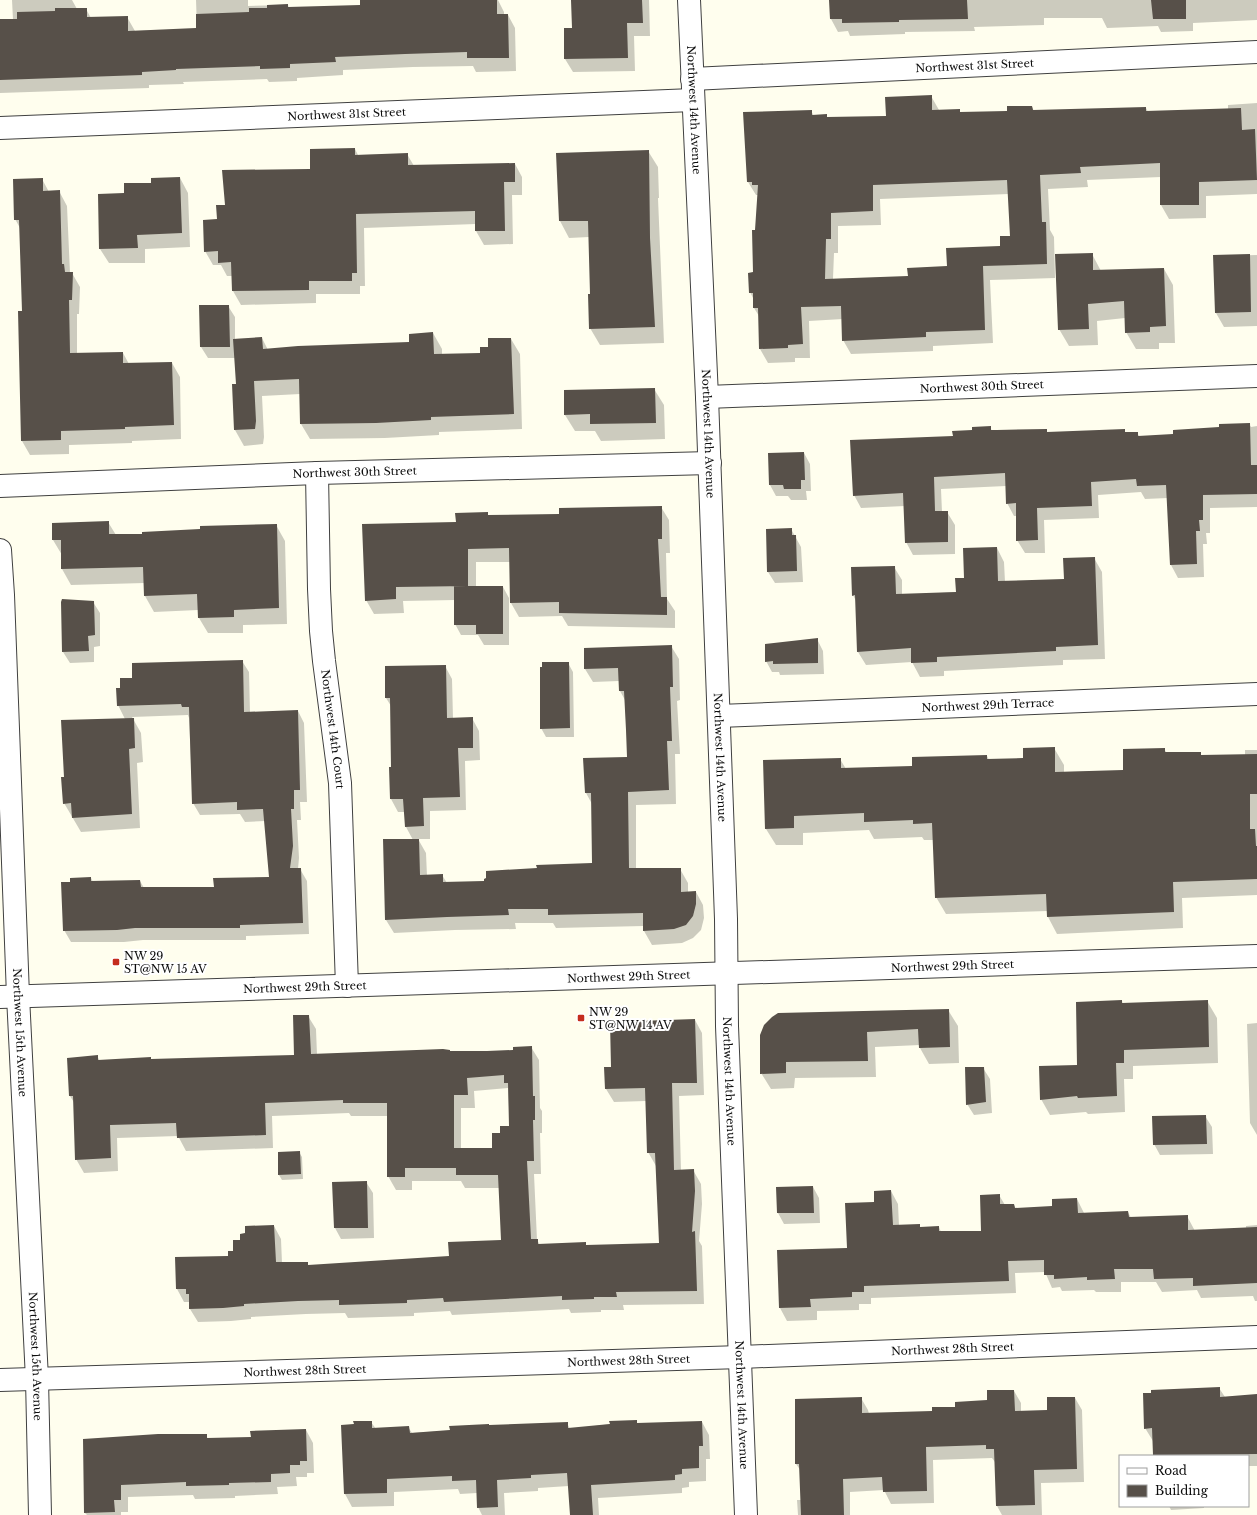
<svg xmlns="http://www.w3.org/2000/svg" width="1257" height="1515" font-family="'Libre Baskerville',serif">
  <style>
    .shadow { fill: #0003; fill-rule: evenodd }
    .building { fill: #575049; fill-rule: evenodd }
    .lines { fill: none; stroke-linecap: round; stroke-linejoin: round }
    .minor-casing { stroke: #404040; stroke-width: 24 }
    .minor { stroke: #fff; stroke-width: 22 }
    .poi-dot { fill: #c52d1e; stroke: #fff; stroke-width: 1.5 }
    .labels { text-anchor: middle; stroke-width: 4; stroke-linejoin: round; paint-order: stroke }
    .street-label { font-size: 11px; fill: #0d0d0d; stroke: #fff }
    .poi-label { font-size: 11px; fill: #0d0d0d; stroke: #fff; text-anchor: start }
  </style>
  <rect width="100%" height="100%" fill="#fffeee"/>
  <path class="shadow" d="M12,0h60l5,9h9l5,9 36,-1 8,14 62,-2 -1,-29h52v6l40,-1 1,3 72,-2v-6h137l6,12v3h4l7,13 1,43 -40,1 -3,-6 -60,1 -70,3v5l-46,3v3l-28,1 -2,-3 -84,3 1,2 -35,1v3l-149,5v-73h13z
    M572,0h77l1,36h-16l1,35 -62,1 -8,-13 8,-30z
    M830,0h427v20l-64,3v8l-32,1 -3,-6 -51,2 -5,-10h-58v7l-70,2 1,4 -70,1v2l-55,2 -2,-5 -10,1 -7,-13z
    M931,96l8,14h20l2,3 47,-1 24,-5 2,4 112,-3 2,4 80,-3v-4l29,-2v91l-51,2v22l-37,1 -8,-14v-28l-74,3 1,7 -40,2 2,41 4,7 1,41 -65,2 3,63 -60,3v5l-82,3 -8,-14v-21l-34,2 1,37h-15v4l-27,1 -8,-14 -1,-33 -5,-8v-8l-4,-8 4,-19 4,-78h-2l-8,-13 63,-71 3,5 12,-1 1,3 60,-1zM1009,194l2,43 -10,10 -53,20 -39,10 -76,2 1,-26h4v-27l43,-1 -1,-26z
    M355,149l3,6 49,-1 7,12 101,-2 7,13v18h-10l1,49 -29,1 -8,-14v-7l-112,4 1,58h-5v8h-44v9l-75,2 -8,-14v-15h-6l-6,-11h-8l-8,-14 13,-31 8,-14 85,-36z
    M648,151l10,16 1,31h-1l6,145 -64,2 -10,-17 1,-33 -2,-58 -20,1 -9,-17z
    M180,178l8,15 2,54 -45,2v14h-36l-9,-14 25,-55 27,-10z
    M42,179l7,13 10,-1 8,15 3,67h2l8,14 -1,27h-2v40l46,-1 6,11 43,-1 8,14 1,62 -49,2v2l-63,2v9l-39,1 -8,-14 1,-129 -3,-84 -5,-9z
    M1092,254l9,17 63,-2 9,16 2,58h-16v6h-23l-10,-17 -1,-14 -28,3 1,24 -29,1 -10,-17z
    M1257,255v71l-33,1 -8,-14 -2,-57z
    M200,306h28l7,11v22l27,-1 6,12 142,-7 23,-10 9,16v6l39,-1 8,-6 22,-9 9,15 2,75 -83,3v3l-54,3 -75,1 -9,-15 -1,-30 -38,2 2,41 -1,7 -19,2 -9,-16 -2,-44h4l-2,-28h-27l-7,-11z
    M654,389l10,16 1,34 -64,2 -6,-10h-20l-10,-16z
    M1249,424l2,3 6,-1v81l-47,1v25h-4l1,11h-4l1,33 -26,1 -7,-13 -3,-67 -23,1 -4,-7 -43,3 1,23 -55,2 1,33h-20l-8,-13v-24h-3l-7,-13 -1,-17 -65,3 1,23h5l8,13v29l-42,1 -7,-13 -1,-36 -44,2 -7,-13 100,-58 36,-10 2,4 54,-1 2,3 76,-3 2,3h11l3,4 34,-2z
    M804,453l6,11 1,27h-5l1,9h-16l-3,-4h-12l-6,-11z
    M661,507l8,13 1,33h-4l1,46 8,12v17l-107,-2 -6,-10 -43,1 -8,-14 -1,-41h-34v25h27l6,11v47h-25l-6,-10h-17l-6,-11v-24l-52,1 1,12 -30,1 -8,-14 91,-77 32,-7 71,-1z
    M108,522l8,13h27l133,-10 9,16 2,83 -44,1v8h-35l-9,-15 -1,-8 -44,2 -9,-16v-13l-74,2 -9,-16v-14l-9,-15v-16z
    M791,529l10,18 2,35 -28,1 -7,-11z
    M997,548l7,14 1,20 60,-2 29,-22 8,14 3,87 -42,1v5l-119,6v5l-24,1 -8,-15 -46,3 -8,-13 -2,-51 -3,-6 41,-28 8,13v15l55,-3 8,-13z
    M93,602l7,11v33l-6,1v15l-24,1 -7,-11z
    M817,639l6,12 1,23 -44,1 -1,-3h-7l-6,-11z
    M671,646l8,13 1,41 -3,1 3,53h-5l1,50 -40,1v64h44l8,14v9h8l7,13 1,13 -3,12 -8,8 -11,5 -30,2 -8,-14v-5l-88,2 -3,-5h-38l1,6 -61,1 -61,3 -8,-13 27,-80 -7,-13 -1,-15h-7l-7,-13 -1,-31h2l-1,-62 -5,-8 59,-32 7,13 1,40 19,-1 7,13 1,29 -15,1 1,49 -36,1v28h-12l8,14 1,23 15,-1 5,8 38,-1 109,-18 -2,-60 -6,-11 42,-35 -3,-58 -5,-9 -1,-10 -26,1 -8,-13z
    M242,661l7,11 1,41 48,-2 6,12 3,79h-7l1,18h-4l2,38 -1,11h2l7,12 2,53 -63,2v4h-103l-19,2h-53l-7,-12 7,-48 20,-4 2,4 47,-1 4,7h71l55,-10 -5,-57 -20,1 -5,-8 -40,1 -7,-12 -4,-85 -1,-3 -56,2 9,16 2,29 -6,1 3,65 -59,4 -17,-29 1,-25 60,-59 -7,-14 3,-16 12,-10z
    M568,663l5,9 1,65h-28l-5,-9z
    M1054,748l10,17v7l60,-1 40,-22 3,4h33l2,3 43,-1v-5h12v145l-75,3 1,30 -126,6 -9,-17v-6l-102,3 -10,-17 -2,-57h-10l-2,-3 -48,2 -5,-9 -66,3v12h-27l-10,-16 74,-70 6,10 67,-2 74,-11 2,4 35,-1z
    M1122,1001l1,3 84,-3 10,17 1,45 -85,3v13h-9l1,33 -37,2 -2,-2 -36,3 -9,-16 37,-33z
    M948,1010l10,16 1,37 -30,1 -9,-16v-3l-45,2 1,30 -81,1 -1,10 -23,1 -10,-16 4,-48z
    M308,1016l8,13 1,26 198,-4 16,-4 8,13 1,48 2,3v22h-2l1,41h-7l3,66 3,5 45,-2 1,3 74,-2 -4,-78 -8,-14 -2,-51 -32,1 -8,-13 6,-21 83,-48 7,13 2,62 -25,1 2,75 12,-1 8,14 1,20 -3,37 3,5 2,58 -81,1 1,5h-23v2l-30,1 -2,-4 -117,6 -2,-4 -36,2v3l-66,2 -3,-5 -39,1 -55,3v2l-20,2 -33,1 -8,-13v-7h-6l-7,-13 -1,-31 53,-1 12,-16 33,-15 7,13 1,24h25l2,3 141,-9 52,-16 -2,-53h-35l-4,-7h-49v9h-16l-8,-14v-60h-37l-2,-3 -77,3 1,32 -87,3 -8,-15 -61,2 1,33 -34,2 -8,-14 -1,-55 -5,-8 27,-40 3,5 51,-1 144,-4zM508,1088l2,39 -9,7 -8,15h-32v-41h14l-1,-17z
    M1257,1023v112l-7,-12 -3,-99z
    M983,1068l7,11 2,34 -18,2 -7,-11z
    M1205,1116l7,11 1,27 -53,1 -6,-11z
    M299,1152l3,5 1,22 -21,1 -3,-5z
    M366,1182l7,11 1,45 -33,1 -6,-11 -2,-45z
    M813,1187l6,11 1,25 -36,1 -6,-11z
    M891,1191l7,13 1,22 20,-1 2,3 18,-1 2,5h41l17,-37 6,10h9l2,4 37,-2 24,-8 7,14 44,-1 3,6 56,-2 8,15 51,-3v-2l11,-1v76h-2l-2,-5 -52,2 -4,-8 -35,2 -6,-10h-35v10h-25l-2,-2 -32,1 -2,-4 -8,1 -7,-16 -30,1 1,20 -145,5v6h-12v6l-42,1v9l-30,1 -7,-13 -2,-57 70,-2 27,-47z
    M1219,1388l6,9 32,-2v71h-9v-10h-93l-2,-15 -8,-13z
    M1014,1391l7,12v9l27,-1 27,-13 7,12 2,72 -43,1 1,32h-40l-5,-9 -2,-44 -3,-4 -59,2 1,43 -43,1 -7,-14 -34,2v23h-52l-1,-15h5l-1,-29 -5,-7 65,-66 7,12 1,4 64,-2 55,-11z
    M636,1421l2,3 64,-2 7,13 1,24h-4v22l-17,1v5l-7,1v5l-84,5 1,17h-28l-2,-29 -31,2v3l-34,2 1,22h-23l-4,-8 -1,-14 -17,1 -2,-5 -64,3v14l-42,1 -7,-13 -3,-68 29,-4 5,7 32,-2 4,6 155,-10 3,6z
    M306,1430l7,13 1,30h-7v4h-11l1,9 -20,1 1,7 -43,2v2l-40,1 -2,-4 -65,2v15h-7v3h-34l-2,-2 -1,-73 122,-5 2,4 44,-1z
    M1169,1506h35v2l-33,2z"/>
  <path class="building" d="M360,0h137v14h11l1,44h-42v-6l-62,2 -70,3 1,5 -46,2v4l-30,1v-3l-84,3v1l-34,2v3l-142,5v-61h17v-7l38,-1v-3h32v9l41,-1v15l68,-3v-14l53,-2v-4h18v-3l21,-1v3l72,-2z
    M571,0h71l1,23h-16l1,35 -64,1v-31h8z
    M829,0h138l1,19 -69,1v2l-57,1v-4h-12z
    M1151,0h35v19h-33z
    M932,95v15l28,-1v3l47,-1v-5h25l1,4 113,-3v4l95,-3 1,22 13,-1 2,51 -58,2v23h-39v-42l-80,4 1,6 -41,2 2,47h4l1,42 -64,2 2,64 -59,2v5l-84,4 -1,-35 -40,1 2,37 -15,1v3l-29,1 -1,-41h-5v-15h-4l-1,-20 5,-1 -1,-42h3l3,-45h-6v-3h-5l-4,-70 69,-2v5l15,-1v3l59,-1 -1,-19zM1007,180l3,56h-10v10l-54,2 1,18 -40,2 1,8 -83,3 1,-40h5v-26l42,-2v-26z
    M355,148v7l53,-2v12l107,-2v19h-11l1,49h-30v-20l-119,3 1,59h-5v8h-43v9l-77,1 -1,-29 -13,1v-12l-14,1 -1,-32 14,-1 -1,-14h9l-3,-35 88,-1v-20z
    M649,150l1,88 5,89 -66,2 -1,-35h2l-2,-73h-29l-3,-68z
    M180,177l2,56 -45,2 1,13 -39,1 -1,-55 26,-1v-10h27v-5z
    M43,178v13l17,-1 2,74h2l1,8h8l-1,28h-3l1,53 53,-1v11l49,-1 2,63 -49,2v2l-64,2v9l-40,1 -3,-130h4l-3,-91h-5l-1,-41z
    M1093,253v17l71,-2 2,58 -16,1v5l-25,1 -1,-32 -36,3 1,25 -31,1 -3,-76z
    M1250,254l1,58 -36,1 -2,-58z
    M199,305h30l1,42h-30z
    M433,332l1,22 46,-1v-6h8v-9h23l3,76 -83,3v3l-55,3 -76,1 -1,-45 -45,2 2,40 -1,8 -21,1 -2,-46h4l-3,-45 29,-2 1,12 35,-3 111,-4v-8z
    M655,388l1,35 -66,1v-10l-26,1v-25z
    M1250,423l1,42h6v29l-54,1v25h-4l1,11h-4l1,33 -27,1 -4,-80 -29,1 -1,-7 -45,3 1,24 -55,2 1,32 -22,1v-38l-10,1 -1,-31 -71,4 1,34h13v31l-43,1 -2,-50 -50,3 -3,-56 103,-4 -1,-5 20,-1v-3l19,-1v4h6l50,-1v3l78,-3v3h13v4l35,-2v-4l46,-3v-3z
    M804,452l1,28h-4v9h-17l-1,-4h-14l-1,-32z
    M662,506v33h-4l3,58h6v18l-108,-2v-11l-49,1 -1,-55 -41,1v37l-72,1v12l-31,2 -3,-77 94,-2 -1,-9 33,-1v3l71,-1v-6z
    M109,521v13h33v-2l58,-3v-3l77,-2 2,84 -45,2v7l-36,1 -1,-24 -53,2 -1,-29 -82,2v-29h-9v-17z
    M792,528v7h4l1,36 -30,1 -1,-43z
    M997,547l1,34 66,-2 -1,-21 32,-1 3,88 -42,2v4l-119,6v5l-26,1v-15l-54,4 -2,-57 -3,1 -1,-29 44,-1 1,28 60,-2 -1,-14h9l-1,-30z
    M454,586h49v48h-27v-9h-22z
    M62,599l32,2 1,34 -7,1 1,15 -27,1 -1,-50z
    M818,638v25l-45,1v-3l-8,1v-18z
    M672,645l1,42h-3l2,54h-5l2,49 -41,2 1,76h52v24l15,-1v13l-3,12 -7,9 -12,4 -31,2v-18l-95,2v-6h-40l1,6 -62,2 -62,3 -2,-81h36l1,36 23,-1v8l41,-1v-2l2,-1v-7l51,-3 -1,-3 56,-2 -1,-70h-6l-2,-35 44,-1 -1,-27 -2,-39h-5l-1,-23 -34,1v-21z
    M243,660l1,52 54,-2 2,80h-6v19h-3l2,37 -3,22h11l2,55 -63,2v3h-105l-18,2 -54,1 -2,-49h9v-4l21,-1v4l49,-1 1,7h73l-1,-9 56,-1 -6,-68 -26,1v-8l-45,2 -3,-97h-7l-1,-3 -64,2 -1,-18h4v-10h12v-15z
    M542,662h27l1,66 -30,1v-62h2z
    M446,665l1,53 26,-1v31h-15l2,49 -37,1 1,28 -19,1 -2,-28h-13l-1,-32h2l-1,-69h-5v-32z
    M134,718l1,30 -6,1 3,65 -60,4 -1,-15 -8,1 -2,-27h3l-3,-57z
    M1055,747v25l68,-2v-21l42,-1v4h36v3l56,-1v40h-7v35h5l1,17h1v33l-84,3 1,30 -127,5 -1,-23 -111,4 -3,-75 -19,1v-4l-49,2v-9l-70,3v12l-29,1 -2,-69 78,-2v10l71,-2v-9l75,-2v4l36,-1v-10z
    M1122,1000v3l86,-3 1,47 -85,3v13h-8l1,33 -39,2 -1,-2 -37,4 -1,-34 38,-1 -1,-63z
    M949,1009l1,38 -31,1 -1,-19 -51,3 1,29 -82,1v11l-26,1v-39l4,-10 8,-8 6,-4z
    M293,1015h16l2,39 132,-5 7,1v1h37l26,-1v-3l19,-1 1,50h2v24h-2l1,41h-7l4,78h7v5l48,-2v3l73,-2 -4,-90h-8l-2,-65 -40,1 -1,-22h7l-1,-45 85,-3 2,64h-25l2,87 20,-1 1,22 -3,41 3,-1 2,60 -81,1 1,5h-23v2l-32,1v-4l-118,6 -1,-4 -36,2v3l-68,2v-5l-41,1 -54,3v2l-21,2 -34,1v-15h-3v-5h-10l-1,-32 53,-1v-5h5v-11h7v-6l5,-1v-7l29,-1 2,37h32v3l141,-9 -1,-14 53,-2 -3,-65h-42v-7h-51v9h-18v-74h-44v-3l-78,3 1,32 -89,3 -1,-15 -66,2 1,33 -36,2 -2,-64h-4l-2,-38 31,-3v5l53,-3v2l143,-4zM504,1075v8h4l1,43h-9v7h-8v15h-38v-53h14l-1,-17z
    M965,1067h19l2,35 -20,3z
    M1206,1115l1,29 -54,1 -1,-29z
    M300,1151l1,23 -23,1v-23z
    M367,1181l1,47h-34l-2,-46z
    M813,1186l1,27h-37l-1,-26z
    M891,1190l2,35 27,-1v3l19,-1v5h42l-1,-36 20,-1v10h14l1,4 37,-2v-7l25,-1 1,15 50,-2 1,6 59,-2v15l69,-3v56l-64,3v-8l-39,1 -1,-10h-39l1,10 -28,1v-3l-33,2v-4h-10v-15l-36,1 1,20 -145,5v6h-12v5l-42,2 1,8 -32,1 -2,-58 70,-2 -2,-45 29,-1v-11z
    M1220,1387v10l37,-3v60l-104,1 -1,-27 -8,1 -1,-36h8v-3z
    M987,1390h27l1,21 32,-1v-13h28l2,72 -43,1 1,35 -39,1 -2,-57h-8v-4l-60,2 1,44 -44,1 -1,-15 -39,2 1,36h-43l-2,-51h-4v-65l67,-2v16l70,-2v-4h23v-5l32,-2z
    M637,1420v3l65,-2 1,25h-4v22l-17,1v5l-7,1v5l-84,5 2,30h-23l-3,-42 -36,2v3l-34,2 1,27 -21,1 -1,-28 -24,1v-5l-65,3v14l-43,1 -3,-69 13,-1 -1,-3h19v7l37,-2 1,7 40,-3 -1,-4 40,-2v1l79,-3v6l42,-4 -1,-3z
    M306,1429l1,32h-7v4h-10v8l-19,1v8l-42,1v2l-43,1v-4l-65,3v15h-7l1,12 -31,1 -1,-74 75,-5h49v4l44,-1 -1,-6z"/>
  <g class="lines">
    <g class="minor-casing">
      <g id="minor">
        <path id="s1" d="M689,0l18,397 19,522 1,107 19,489"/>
        <path id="s2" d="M692,79l565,-27"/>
        <path id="s3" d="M0,128l693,-28"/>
        <path id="s4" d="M707,397l550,-21"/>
        <path id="s5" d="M317,473l2,116 2,42 3,30 16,122 7,203"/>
        <path id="s6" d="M0,486l317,-13 393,-10"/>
        <path id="s7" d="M0,550l3,45 15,401 19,383 3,136"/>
        <path id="s8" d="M719,716l538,-22"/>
        <path id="s9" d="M0,997l1257,-41"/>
        <path id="s10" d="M0,1380l741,-23 516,-20"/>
      </g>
    </g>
    <use href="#minor" class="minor"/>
  </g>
  <g class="poi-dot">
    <rect x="112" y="958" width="8" height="8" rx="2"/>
    <rect x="577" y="1014" width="8" height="8" rx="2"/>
  </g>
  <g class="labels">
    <g class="street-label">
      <text dy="4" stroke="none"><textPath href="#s2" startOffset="283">Northwest 31st Street</textPath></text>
      <text dy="4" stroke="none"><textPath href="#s1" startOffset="110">Northwest 14th Avenue</textPath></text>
      <text dy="4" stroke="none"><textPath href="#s3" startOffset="347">Northwest 31st Street</textPath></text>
      <text dy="4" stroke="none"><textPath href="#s4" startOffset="275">Northwest 30th Street</textPath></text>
      <text dy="4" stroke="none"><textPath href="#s1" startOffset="434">Northwest 14th Avenue</textPath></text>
      <text dy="4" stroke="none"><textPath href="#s6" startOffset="355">Northwest 30th Street</textPath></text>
      <text dy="4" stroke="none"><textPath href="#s8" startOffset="269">Northwest 29th Terrace</textPath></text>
      <text dy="4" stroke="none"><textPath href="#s5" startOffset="257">Northwest 14th Court</textPath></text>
      <text dy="4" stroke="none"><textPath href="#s1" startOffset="758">Northwest 14th Avenue</textPath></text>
      <text dy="4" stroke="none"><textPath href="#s9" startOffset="953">Northwest 29th Street</textPath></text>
      <text dy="4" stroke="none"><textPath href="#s9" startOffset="629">Northwest 29th Street</textPath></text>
      <text dy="4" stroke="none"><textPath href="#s9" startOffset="305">Northwest 29th Street</textPath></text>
      <text dy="4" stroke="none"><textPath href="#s7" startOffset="483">Northwest 15th Avenue</textPath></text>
      <text dy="4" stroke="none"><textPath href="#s1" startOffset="1082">Northwest 14th Avenue</textPath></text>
      <text dy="4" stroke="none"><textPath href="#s10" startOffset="953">Northwest 28th Street</textPath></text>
      <text dy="4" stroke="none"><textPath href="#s7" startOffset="807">Northwest 15th Avenue</textPath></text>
      <text dy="4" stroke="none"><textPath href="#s10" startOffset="629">Northwest 28th Street</textPath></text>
      <text dy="4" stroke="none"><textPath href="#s10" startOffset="305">Northwest 28th Street</textPath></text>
      <text dy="4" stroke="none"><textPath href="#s1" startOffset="1406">Northwest 14th Avenue</textPath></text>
    </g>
    <g class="poi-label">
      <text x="124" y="960">NW 29<tspan x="124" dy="13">ST@NW 15 AV</tspan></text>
      <text x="589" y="1016">NW 29<tspan x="589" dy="13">ST@NW 14 AV</tspan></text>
    </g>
  </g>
  <rect x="1119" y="1455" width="130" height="52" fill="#ffffff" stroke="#9e9e9e"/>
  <rect x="1127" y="1468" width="20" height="6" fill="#ffffff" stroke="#9e9e9e"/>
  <text x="1155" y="1475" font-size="12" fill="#0d0d0d">Road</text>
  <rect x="1127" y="1485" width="20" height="12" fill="#575049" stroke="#9e9e9e"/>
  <text x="1155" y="1495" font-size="12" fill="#0d0d0d">Building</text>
</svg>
